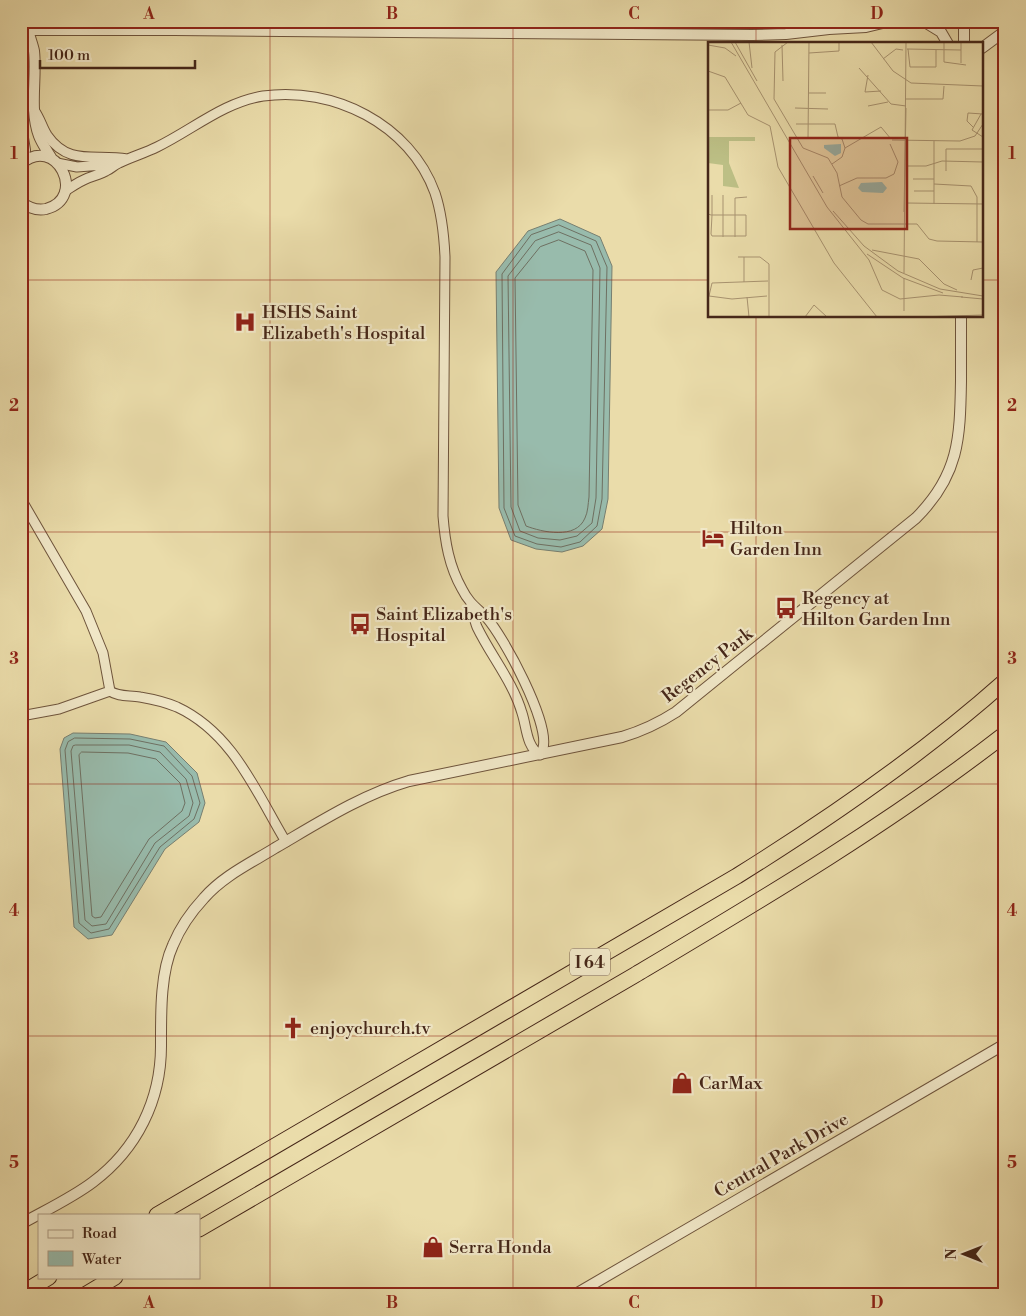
<svg xmlns="http://www.w3.org/2000/svg" width="1026" height="1316" font-family="'Libre Bodoni',serif">
  <style>
    .water { fill: #98bbac; stroke: #777f71 }
    .lines { fill: none; stroke-linecap: round; stroke-linejoin: round }
    .shore { stroke: #6e7062; stroke-width: 1 }
    .minor-casing { stroke: #6e543c; stroke-width: 11 }
    .tertiary-casing { stroke: #6e543c; stroke-width: 12 }
    .motorway-casing { stroke: #452618; stroke-width: 17 }
    .minor { stroke: #f1e8c8; stroke-width: 9 }
    .tertiary { stroke: #f1e8c8; stroke-width: 10 }
    .motorway { stroke: #eadcaa; stroke-width: 15 }
    .grid { fill: none; stroke: #8f2418; stroke-width: 1; stroke-opacity: 0.55 }
    .labels { text-anchor: middle; stroke-width: 4.5; stroke-linejoin: round; paint-order: stroke }
    .shield { fill: #f1e8c8; stroke: #79604d; stroke-width: 1 }
    .shield-label { font-size: 16px; font-weight: bold; fill: #452618 }
    .poi-label { font-size: 18px; fill: #452618; stroke: #f1e8c8; text-anchor: start }
    .street-label { font-size: 18px; fill: #452618; stroke: #f1e8c8 }
    .inset-road { fill: none; stroke: #a89370; stroke-width: 1 }
    .view { fill: #8f2418; fill-opacity: 0.15; stroke: #8f2418; stroke-width: 2.5 }
    .inset-edge { fill: none; stroke: #452618; stroke-width: 2.5 }
    .neatline { fill: none; stroke: #8f2418; stroke-width: 2 }
    .grid-label { font-size: 16px; text-anchor: middle; font-weight: bold; fill: #8f2418 }
  </style>
  <rect width="100%" height="100%" fill="#eadcaa"/>
  <filter id="stains"><feTurbulence type="fractalNoise" baseFrequency=".004" numOctaves="4"/><feColorMatrix values="0 0 0 0 .2 0 0 0 0 .09 0 0 0 0 .02 0 0 0 .5 -.17"/></filter>
  <radialGradient id="worn" r=".72"><stop offset=".6" stop-color="#630" stop-opacity="0"/><stop offset="1" stop-color="#630" stop-opacity=".3"/></radialGradient>
  <path class="water" d="M560,219l40,18 12,29 -4,233 -6,30 -19,17 -21,6 -26,-3 -25,-9 -12,-32 -3,-236 32,-41z
    M73,733l57,1 36,8 31,31 8,30 -6,19 -34,27 -53,86 -24,4 -14,-12 -14,-178 4,-11z"/>
  <g class="lines">
    <path class="shore" d="M559,225l37,16 11,26 -5,232 -5,27 -17,16 -19,5 -24,-3 -22,-8 -11,-28 -2,-234 29,-39z
      M559,232l32,13 9,23 -4,230 -4,25 -15,13 -17,4 -22,-2 -18,-7 -9,-24 -3,-231 27,-35z
      M559,240l26,11 8,19 -4,227c-1,7 -1,15 -4,21 -9,22 -43,14 -59,8l-8,-21 -3,-227 25,-31z
      M75,738l55,1 34,7 28,30 8,27 -6,16 -34,28 -51,82 -18,4 -12,-10 -14,-173 3,-8z
      M76,745h53l31,7 26,27 7,24 -4,13 -34,27 -49,81 -14,2 -7,-6 -14,-169 2,-5z
      M82,752l46,1 28,6 24,24 5,20 -3,8 -33,28 -48,78 -6,1 -3,-2 -13,-161z"/>
    <g class="minor-casing">
      <path id="minor" d="M34,110c6,8 8,17 13,25 22,32 49,18 80,24
        M57,163l20,4 39,-3
        M65,191c8,-5 15,-10 23,-13 6,-2 12,-4 18,-7 5,-2 8,-6 13,-8 12,-6 26,-10 38,-16 35,-17 67,-45 106,-51 70,-10 147,28 172,97 7,21 9,42 10,64l-2,259c2,26 6,50 19,73 7,14 14,18 24,28 18,20 64,106 57,131 0,3 -2,5 -3,7 -14,-9 -13,-27 -18,-42 -9,-31 -31,-57 -45,-86 -3,-7 -4,-16 -6,-23
        M21,499l65,112 17,42 7,38c8,6 20,4 30,6 12,2 25,5 37,10 56,26 79,85 109,135
        M21,716l38,-7 51,-18"/>
    </g>
    <g class="tertiary-casing">
      <path id="tertiary" d="M27,21c0,11 5,20 7,30 3,28 -5,58 5,85 3,8 9,16 13,23
        M923,21l18,11 7,12
        M21,30h153l578,5 34,-1 43,-5 37,-2 25,-6
        M964,44v-23
        M982,48l23,-17
        M21,126l4,24 -2,12
        M21,164c35,-31 67,34 25,45 -9,2 -17,-1 -25,-7
        M21,1224c23,-13 51,-26 72,-42 44,-33 68,-82 68,-136 0,-31 -1,-73 12,-101 7,-17 18,-33 31,-47 19,-22 47,-35 71,-50 43,-25 86,-53 134,-67l213,-44c20,-6 37,-14 54,-25l240,-194c43,-43 44,-79 45,-137 0,-21 0,-43 0,-65
        M574,1295l431,-251"/>
    </g>
    <g class="motorway-casing">
      <path id="motorway" d="M157,1215l580,-339c93,-58 185,-121 268,-195
        M199,1229c145,-84 291,-168 436,-254 126,-75 253,-150 370,-241
        M21,1294l28,-17
        M85,1295l30,-18"/>
    </g>
    <use href="#minor" class="minor"/>
    <use href="#tertiary" class="tertiary"/>
    <use href="#motorway" class="motorway"/>
  </g>
  <path class="grid" d="M270,21v1274M513,21v1274M756,21v23M21,280h689M982,280h23M756,316v979M21,532h984M21,784h984M21,1036h984"/>
  <defs>
    <g id="hospital-bare" transform="scale(1.725)"><path d="M-5-5h3v3.5h4V-5h3V5h-3V1.5h-4V5h-3Z" fill="#8f2418" stroke="#f1e8c8" stroke-width="2.5" paint-order="stroke"/></g>
    <g id="hotel-bare" transform="scale(1.725)"><path d="M-6-4.5h1.5V1H6V5H4.5V3h-9V5H-6ZM-4 0a1.8 1.8 0 1 1 3.6 0ZM.5 0V-2.5h3Q6-2.5 6 0Z" fill="#8f2418" stroke="#f1e8c8" stroke-width="2.5" paint-order="stroke"/></g>
    <g id="bus-bare" transform="scale(1.725)"><path d="M-5-6H5V4H4V6H2V4H-2V6H-4V4H-5ZM-3.5-4V0h7V-4ZM-3.5 1.2v1.5H-2V1.2ZM2 1.2v1.5H3.5V1.2Z" fill="#8f2418" stroke="#f1e8c8" stroke-width="2.5" paint-order="stroke"/></g>
    <g id="church-bare" transform="scale(1.725)"><path d="M-1.2-6h2.4v3.5h3.3v2.4h-3.3V6h-2.4V-.1h-3.3v-2.4h3.3Z" fill="#8f2418" stroke="#f1e8c8" stroke-width="2.5" paint-order="stroke"/></g>
    <g id="shop-bare" transform="scale(1.725)"><path d="M-5-2.5h2.3a2.7 3.5 0 0 1 5.4 0H5L5.5 6h-11ZM-1.5-2.5h3a1.5 2.3 0 0 0-3 0Z" fill="#8f2418" stroke="#f1e8c8" stroke-width="2.5" paint-order="stroke"/></g>
  </defs>
  <g fill-rule="evenodd">
    <use href="#hospital-bare" x="245" y="322"/>
    <use href="#hotel-bare" x="713" y="538"/>
    <use href="#bus-bare" x="786" y="608"/>
    <use href="#bus-bare" x="360" y="624"/>
    <use href="#church-bare" x="293" y="1028"/>
    <use href="#shop-bare" x="682" y="1083"/>
    <use href="#shop-bare" x="433" y="1247"/>
  </g>
  <g class="labels">
    <rect class="shield" x="570" y="948.5" width="40" height="27" rx="4"/>
    <g class="shield-label">
      <text x="590" y="968">I 64</text>
    </g>
    <g class="poi-label">
      <text x="262" y="318">HSHS Saint<tspan x="262" dy="21">Elizabeth's Hospital</tspan></text>
      <text x="730" y="534">Hilton<tspan x="730" dy="21">Garden Inn</tspan></text>
      <text x="802" y="604">Regency at<tspan x="802" dy="21">Hilton Garden Inn</tspan></text>
      <text x="376" y="620">Saint Elizabeth's<tspan x="376" dy="21">Hospital</tspan></text>
      <text x="310" y="1034">enjoychurch.tv</text>
      <text x="699" y="1089">CarMax</text>
      <text x="449" y="1253">Serra Honda</text>
    </g>
    <g class="street-label">
      <text transform="translate(707 665) rotate(-38)" y="6">Regency Park</text>
      <text transform="translate(781 1155) rotate(-30)" y="6">Central Park Drive</text>
    </g>
  </g>
  <g transform="translate(708 42)">
    <rect width="275" height="275" fill="#eadcaa"/>
    <path d="M0,95h47v4h-26v22l10,25 -16,-2v-21l-15,-2z" fill="#bcbf85"/>
    <path d="M133,102v9l-6,3 -11,-8v-3zM174,140l5,6 -4,5 -21,-1 -4,-4 3,-5z" fill="#98bbac"/>
    <path class="inset-road" d="M23,0l96,165 42,53 13,30 18,9 39,-4 24,2M27,0l22,39M41,0l3,26M80,0l-13,10 -1,47 29,49 25,10 9,15 5,24 19,23 7,4h49l12,15 8,2 46,1M163,0l22,29 18,12 72,3M236,0v20l22,3M253,0v21M0,3l17,3 11,8M74,3l1,36M199,7l54,1M200,7l2,18h26v-17M101,11l30,-2v-9M175,17l13,-10 7,1M151,26l32,36 15,2M0,29l17,6 23,38 22,11 8,41 56,96 43,54M160,33l-3,17 16,-1M100,51h18M198,57h37l1,-13M160,64l20,-4M87,66l33,1M0,68h20l13,-7M273,72l-9,16 11,7M88,82h39l3,13 4,2 3,9M265,85l-6,-6 1,-8 15,1M91,96h27M100,97l1,-97M184,98l68,1 15,-5 8,-12M226,99v63M124,122l10,-7 3,-9 36,-21 10,12M198,124h20l16,-5 41,1M238,129v-22h37M105,134l10,17M205,137h21M226,142l37,2 6,11v45M131,144l18,-8h29l8,-4 4,-12 -8,-18M206,149h20M198,161l77,1M125,169l31,35 34,25 42,18 43,7M196,170l2,-104M0,172l3,1h35v21h-34l-1,-2 1,-19v-20M15,195v-42M27,195v-39l12,-1M164,208l47,9 25,25 13,6M159,212l36,24 40,15M30,215h22l9,7v53M36,215v25M196,231l2,-231M196,236v33M263,238l2,-10 10,-2M1,254l3,-13 56,-2M1,254l23,3 35,-3M39,255l2,20M253,255l22,2M97,275l9,-12 13,12M210,275l65,-2"/>
    <path class="view" d="M82,96h117v91h-117z"/>
    <rect width="275" height="275" class="inset-edge"/>
  </g>
  <rect width="1026" height="1316" fill="none" stroke="#eadcaa" stroke-width="55"/>
  <rect x="38" y="1214" width="162" height="65" fill="#f1e8c8" stroke="#ac9a82"/>
  <rect x="48" y="1230" width="25" height="8" fill="#f1e8c8" stroke="#ac9a82"/>
  <text x="82" y="1238" font-size="15" fill="#452618">Road</text>
  <rect x="48" y="1251" width="25" height="15" fill="#98bbac" stroke="#ac9a82"/>
  <text x="82" y="1264" font-size="15" fill="#452618">Water</text>
  <g transform="translate(964 1254) rotate(270)" stroke="#f1e8c8" stroke-width="4" paint-order="stroke">
  <path d="M0-4L9 19L0 12L-9 19Z" fill="#452618"/>
  <text y="-8" font-size="14" font-weight="bold" text-anchor="middle" fill="#452618">N</text>
  </g>
  <path d="M40 60v8h155v-8" fill="none" stroke="#452618" stroke-width="2.5"/>
  <text x="48" y="60" font-size="15" fill="#452618" stroke="#f1e8c8" stroke-width="4" paint-order="stroke">100 m</text>
  <rect x="28" y="28" width="970" height="1260" class="neatline"/>
  <g class="grid-label">
    <text x="149" y="19">A</text>
    <text x="392" y="19">B</text>
    <text x="634" y="19">C</text>
    <text x="877" y="19">D</text>
    <text x="14" y="159">1</text>
    <text x="1012" y="159">1</text>
    <text x="14" y="411">2</text>
    <text x="1012" y="411">2</text>
    <text x="14" y="664">3</text>
    <text x="1012" y="664">3</text>
    <text x="14" y="916">4</text>
    <text x="1012" y="916">4</text>
    <text x="14" y="1168">5</text>
    <text x="1012" y="1168">5</text>
    <text x="149" y="1308">A</text>
    <text x="392" y="1308">B</text>
    <text x="634" y="1308">C</text>
    <text x="877" y="1308">D</text>
  </g>
  <rect width="100%" height="100%" filter="url(#stains)"/>
  <rect width="100%" height="100%" fill="url(#worn)"/>
</svg>
